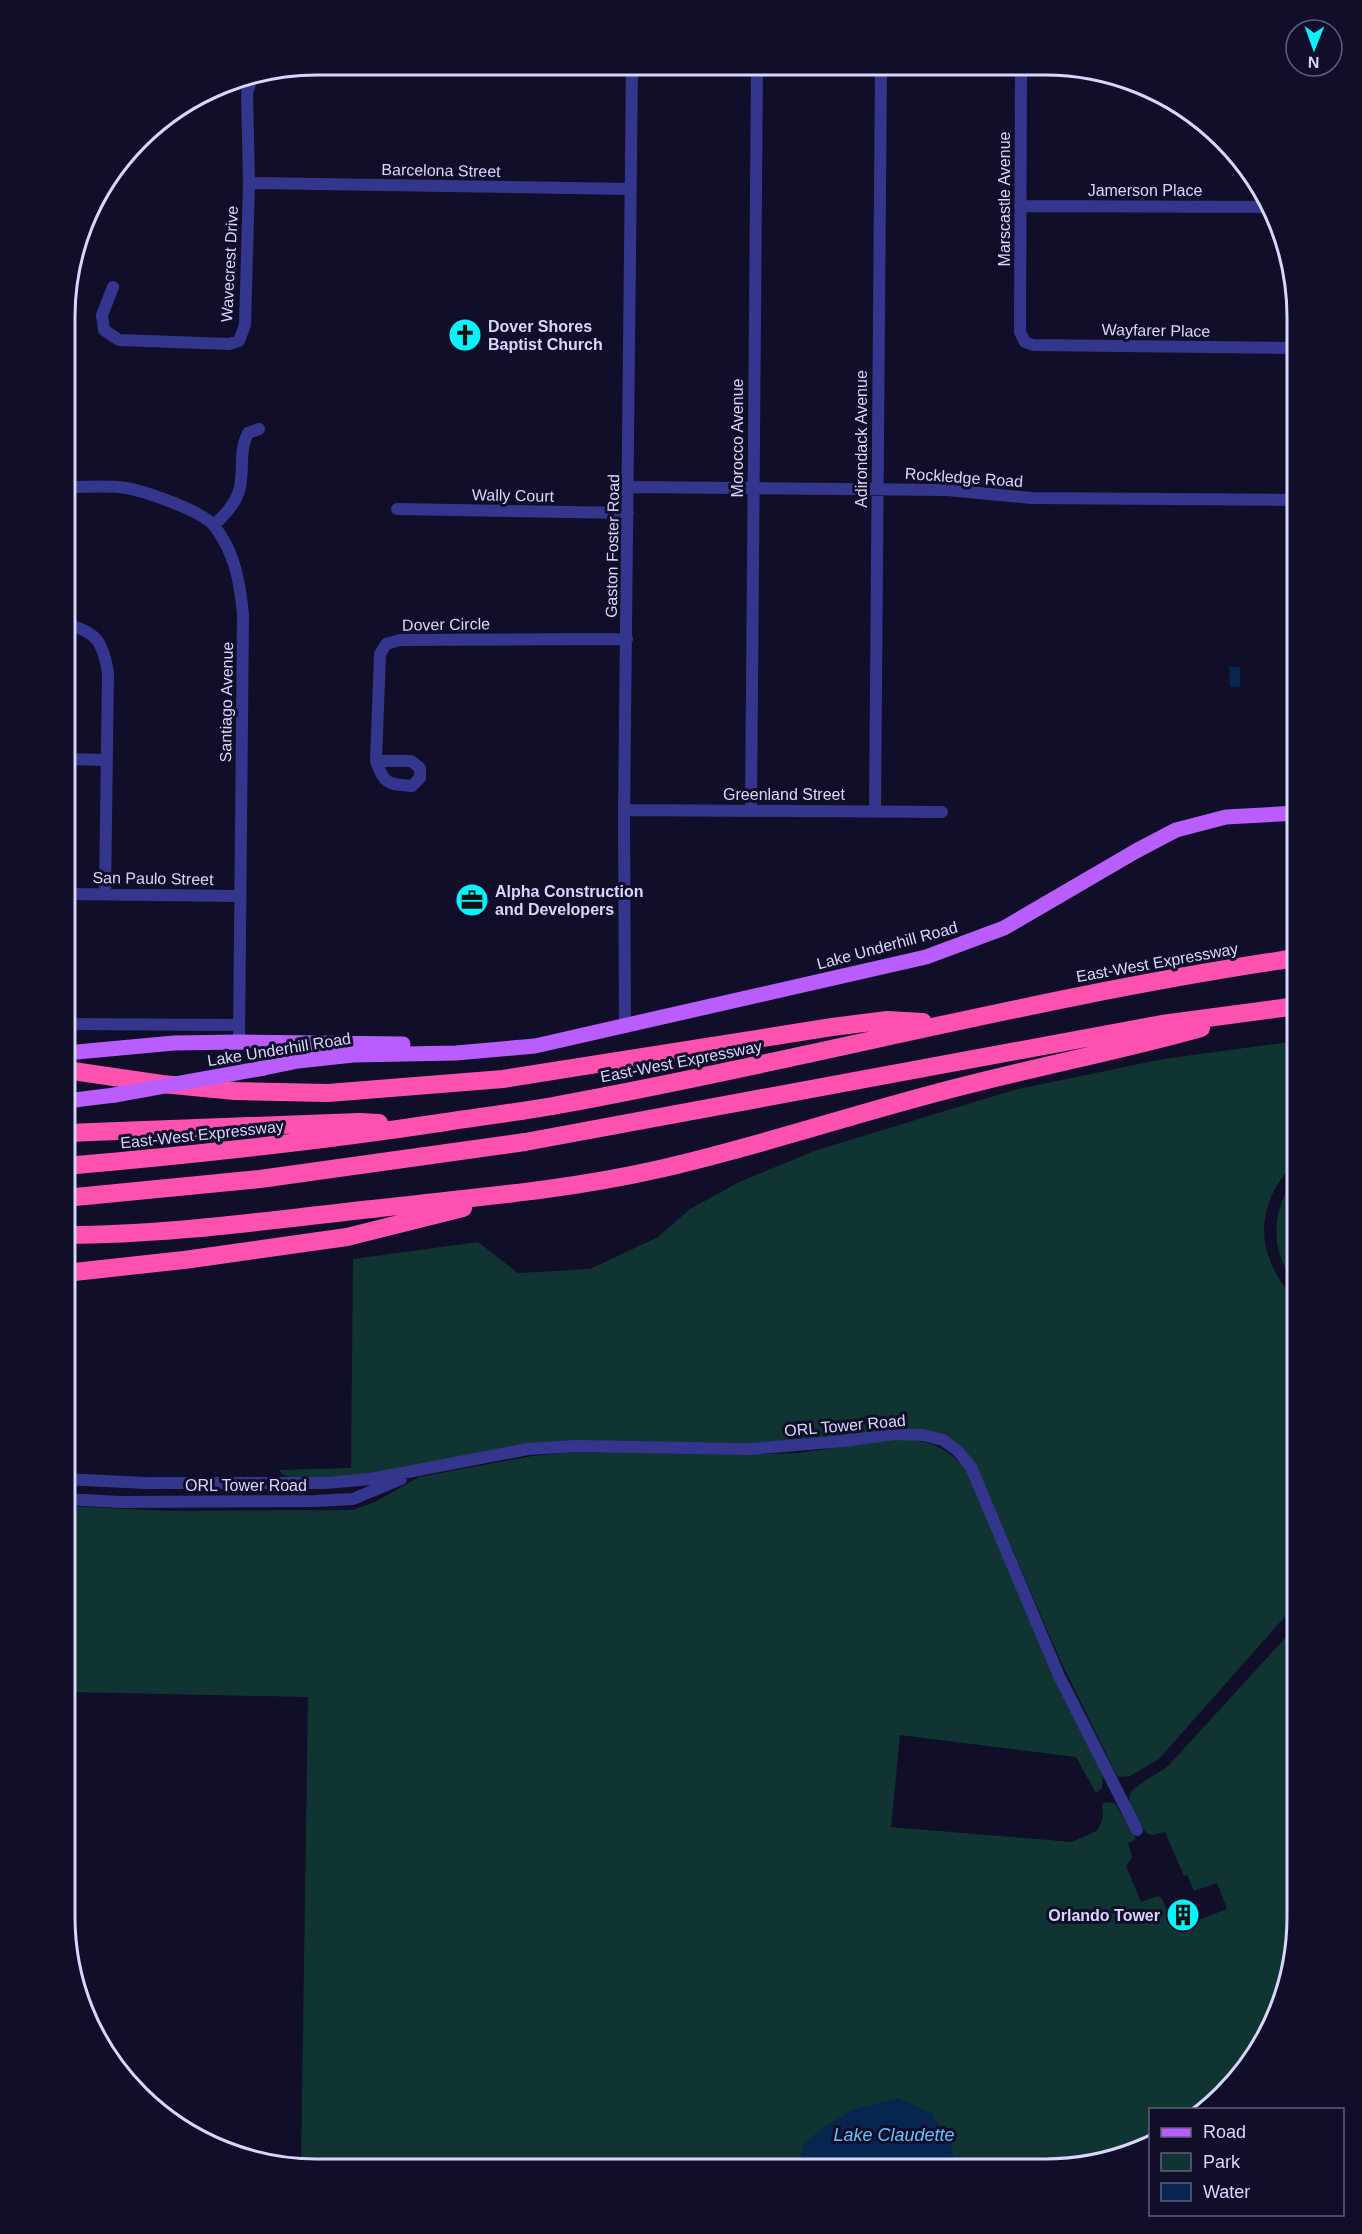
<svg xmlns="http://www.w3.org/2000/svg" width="1362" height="2234" font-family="Helvetica,sans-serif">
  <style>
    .green { fill: #103431 }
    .water { fill: #07264f }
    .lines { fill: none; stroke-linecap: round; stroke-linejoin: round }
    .minor { stroke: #34368d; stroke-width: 12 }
    .major { stroke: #b95dff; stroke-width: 15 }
    .highway { stroke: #ff51af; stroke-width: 18 }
    .major-bridge { stroke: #b95dff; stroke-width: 15 }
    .labels { text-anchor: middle; stroke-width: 6; stroke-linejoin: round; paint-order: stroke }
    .street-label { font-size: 16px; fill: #d8d6ff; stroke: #110e29 }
    .poi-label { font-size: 16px; font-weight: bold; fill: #d8d6ff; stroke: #110e29; text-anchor: start }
    .water-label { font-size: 18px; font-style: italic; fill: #64c0ff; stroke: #110e29 }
    .rim { fill: none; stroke: #d8d6ff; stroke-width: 3 }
  </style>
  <rect width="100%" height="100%" fill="#110e29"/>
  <path class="green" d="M1297,1041v119c-45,46 -43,95 0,142v301l-138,156 -29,17 -11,1 -3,-3 -55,-112 -85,-197 -10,-14 -18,-14 -22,-7 -23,-2 -59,7 -89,8 -171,-2 -228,35 -63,2 -11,-4 -3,-4 72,-2 2,-209 125,-17 40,31 72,-4 68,-32 32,-28 49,-27 78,-32 197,-60 149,-31z
    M1297,1175v55l-8,10 8,7v37c-29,-32 -26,-76 0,-109z
    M898,1439c35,2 50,8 72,36l83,202 50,98 -1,13 -6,5 -20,-36 -176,-22 -9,92 181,15 26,-12 5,-13 -1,-13 4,-2 9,1 21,36 -8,4 4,14 -6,9 15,36 17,-6 4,2 11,29 4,1 50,-19 -10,-26 -23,8 -7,-16 -3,1 -19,-44 -13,3 -6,-2c-4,-8 -17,-27 -17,-35 1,-13 31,-24 40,-33l128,-140v308l-19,80 -33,57 -39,39 -56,1v35l-9,5 -96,19h-91l-3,-24 -146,-2 -8,26 -496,-2 7,-470 -238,-5v-14h-5v-172l107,5 180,-1 23,-8 44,-25 113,-21 41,-4 190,2 35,-1z"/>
  <path class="water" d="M1229,667h11v20h-10z
    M898,2098l34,16 19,31 3,24h-157l8,-26 16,-14 31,-19z"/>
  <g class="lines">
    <path class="minor" d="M1021,67l-1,265 5,10 8,3 264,3
      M249,183l382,6
      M1020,206l250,1
      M113,287l-11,28 2,15 15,10 110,4 10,-3 6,-16 4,-142 -2,-90 5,-16
      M66,487c17,0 35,-1 52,0 20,1 86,24 97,40 20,26 25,56 28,88l-4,427
      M629,487l318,3 85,8 265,2
      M397,509l231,4
      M214,525c13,-12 26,-26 27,-45 2,-17 -1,-32 7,-47l11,-4
      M66,624c31,8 37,18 42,49l-3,221
      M66,759l41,1
      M376,761h35l9,7v10l-8,8c-23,-2 -28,-1 -36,-25l4,-107 6,-10 14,-4 227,-1
      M625,810l317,2
      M751,811l6,-745
      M875,811l6,-745
      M66,894l174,2
      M66,1024l173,1
      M625,1027l-1,-211 8,-751
      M65,1479l81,4h179l46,-4 157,-30 48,-3 174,3 93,-8 52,-7 28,1 20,5 15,11 13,16 88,209 78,154
      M65,1499l56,3 194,-1 38,-2 48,-20"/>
    <path class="major" d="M66,1053l108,-10 65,-1 164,2
      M264,1068l34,-7 55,-6 103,-2 79,-7 391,-89 78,-29 132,-77 40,-21 50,-13 71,-4
      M66,1101l49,-6"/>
    <path class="highway" d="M66,1070l96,14 73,7 93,2 175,-14 329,-52 55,-7 36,2
      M66,1133l293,-11 20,1
      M65,1166c128,-11 255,-25 381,-44 37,-6 75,-10 112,-17 248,-45 489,-111 739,-147
      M65,1198l195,-19 265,-37 637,-118 135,-18
      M65,1235c103,0 205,-15 307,-26 94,-11 190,-18 283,-39 108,-24 212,-61 320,-87 75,-19 151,-34 226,-55
      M65,1273l119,-13 163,-23 116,-29"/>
    <path class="major-bridge" d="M115,1095l149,-27"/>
  </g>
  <defs>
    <g id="church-disc" transform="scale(1.725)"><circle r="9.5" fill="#02f5ff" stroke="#110e29"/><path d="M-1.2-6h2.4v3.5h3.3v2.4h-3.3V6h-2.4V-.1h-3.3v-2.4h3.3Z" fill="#111"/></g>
    <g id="office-disc" transform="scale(1.725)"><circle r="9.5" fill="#02f5ff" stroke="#110e29"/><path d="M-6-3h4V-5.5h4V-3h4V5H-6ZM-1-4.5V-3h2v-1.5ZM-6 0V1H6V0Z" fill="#111"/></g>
    <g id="building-disc" transform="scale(1.725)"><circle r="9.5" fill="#02f5ff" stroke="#110e29"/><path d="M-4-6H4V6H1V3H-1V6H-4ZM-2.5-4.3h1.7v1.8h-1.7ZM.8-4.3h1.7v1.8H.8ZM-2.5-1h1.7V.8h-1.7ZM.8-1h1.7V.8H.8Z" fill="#111"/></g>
  </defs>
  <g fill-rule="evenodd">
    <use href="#church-disc" x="465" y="335"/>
    <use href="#office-disc" x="472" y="900"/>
    <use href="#building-disc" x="1183" y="1915"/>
  </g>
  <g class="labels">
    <g class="street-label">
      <text transform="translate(441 170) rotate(1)" y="6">Barcelona Street</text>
      <text x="1145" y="196">Jamerson Place</text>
      <text transform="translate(1004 199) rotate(-90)" y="6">Marscastle Avenue</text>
      <text transform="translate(229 264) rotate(-87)" y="6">Wavecrest Drive</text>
      <text transform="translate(1156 330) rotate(1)" y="6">Wayfarer Place</text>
      <text transform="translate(737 438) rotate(-90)" y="6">Morocco Avenue</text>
      <text transform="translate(861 439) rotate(-90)" y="6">Adirondack Avenue</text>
      <text transform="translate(964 477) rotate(4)" y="6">Rockledge Road</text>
      <text transform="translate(513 495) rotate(1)" y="6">Wally Court</text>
      <text transform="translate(612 546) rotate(-89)" y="6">Gaston Foster Road</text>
      <text transform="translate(446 624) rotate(-1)" y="6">Dover Circle</text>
      <text transform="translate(226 702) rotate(-89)" y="6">Santiago Avenue</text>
      <text x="784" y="800">Greenland Street</text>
      <text transform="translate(153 878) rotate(1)" y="6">San Paulo Street</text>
      <text transform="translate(887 945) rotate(-15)" y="6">Lake Underhill Road</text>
      <text transform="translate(1157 962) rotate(-10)" y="6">East-West Expressway</text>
      <text transform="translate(279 1049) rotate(-9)" y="6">Lake Underhill Road</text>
      <text transform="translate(681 1061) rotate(-11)" y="6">East-West Expressway</text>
      <text transform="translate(202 1134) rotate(-6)" y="6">East-West Expressway</text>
      <text transform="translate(845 1425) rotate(-5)" y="6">ORL Tower Road</text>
      <text x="246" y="1491">ORL Tower Road</text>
    </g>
    <g class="poi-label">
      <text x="488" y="332">Dover Shores<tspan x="488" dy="18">Baptist Church</tspan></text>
      <text x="495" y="897">Alpha Construction<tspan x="495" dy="18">and Developers</tspan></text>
      <text x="1160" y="1921" text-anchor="end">Orlando Tower</text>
    </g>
    <g class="water-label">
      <text x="894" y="2141">Lake Claudette</text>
    </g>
  </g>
  <path d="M0 0H1362V2234H0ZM317 75H1045A242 242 0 0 1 1287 317V1917A242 242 0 0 1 1045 2159H317A242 242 0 0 1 75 1917V317A242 242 0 0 1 317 75Z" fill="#110e29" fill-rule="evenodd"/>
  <path class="rim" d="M317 75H1045A242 242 0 0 1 1287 317V1917A242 242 0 0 1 1045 2159H317A242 242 0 0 1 75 1917V317A242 242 0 0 1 317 75Z"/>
  <rect x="1149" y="2108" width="195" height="108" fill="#110e29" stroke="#615e7f" stroke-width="1.5"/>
  <rect x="1161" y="2128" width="30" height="9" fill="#b95dff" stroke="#615e7f" stroke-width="1.5"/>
  <text x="1203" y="2138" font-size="18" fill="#d8d6ff">Road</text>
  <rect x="1161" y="2153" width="30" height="18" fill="#103431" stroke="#615e7f" stroke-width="1.5"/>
  <text x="1203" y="2168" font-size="18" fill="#d8d6ff">Park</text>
  <rect x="1161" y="2183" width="30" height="18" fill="#07264f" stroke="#615e7f" stroke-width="1.5"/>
  <text x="1203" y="2198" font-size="18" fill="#d8d6ff">Water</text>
  <g transform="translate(1314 48) rotate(181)"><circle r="28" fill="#110e29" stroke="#615e7f" stroke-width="1.5"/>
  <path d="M0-4.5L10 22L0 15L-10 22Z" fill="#02f5ff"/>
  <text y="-9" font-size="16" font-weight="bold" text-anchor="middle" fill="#d8d6ff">N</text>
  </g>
</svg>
